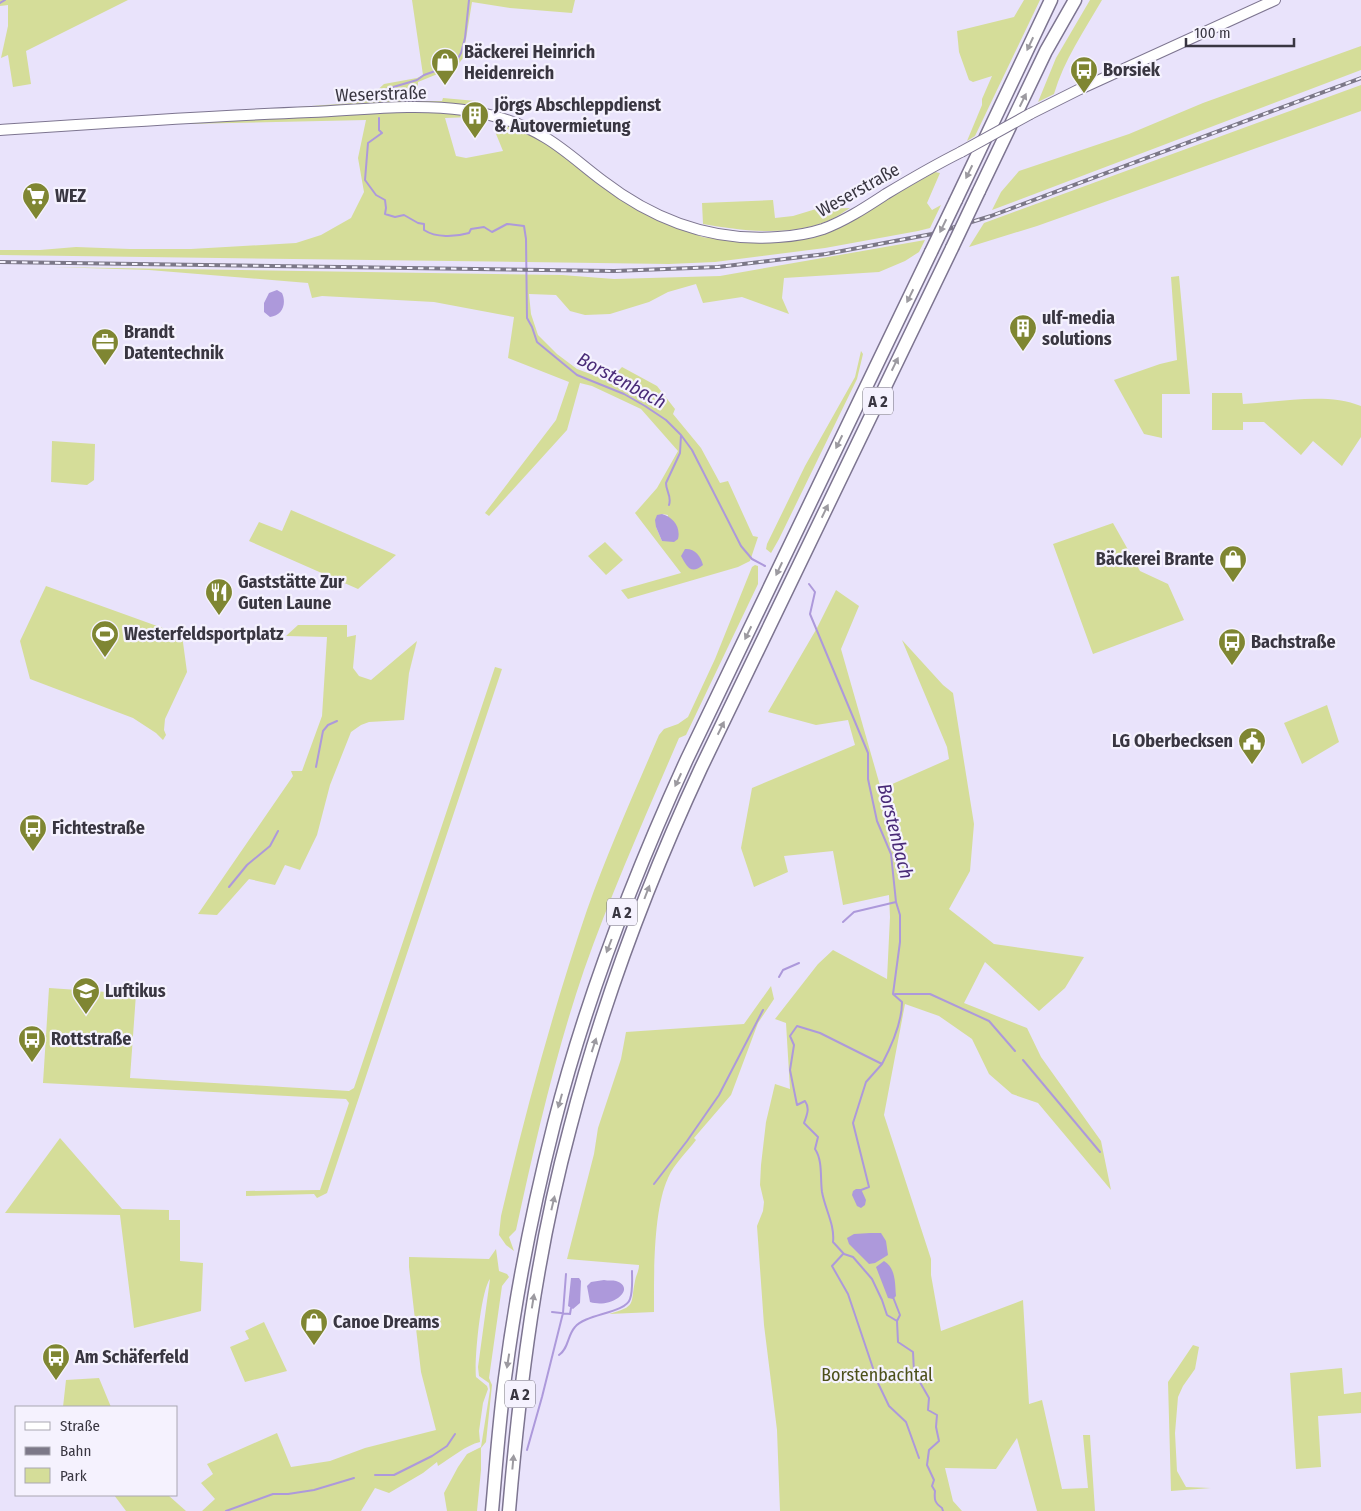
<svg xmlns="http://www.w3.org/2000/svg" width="1361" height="1511" font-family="'Fira Sans Condensed',sans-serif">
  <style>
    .green { fill: #d5dd99; fill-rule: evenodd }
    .water { fill: #ad99db }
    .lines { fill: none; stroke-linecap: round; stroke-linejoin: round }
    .stream { stroke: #ad99db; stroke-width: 2 }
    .secondary-casing { stroke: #7d7590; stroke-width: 12 }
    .highway-casing { stroke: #7d7590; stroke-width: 15 }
    .secondary { stroke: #fff; stroke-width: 10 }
    .highway { stroke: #fff; stroke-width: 12 }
    .rail-casing { stroke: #7c7888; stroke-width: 4 }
    .rail { stroke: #f5f2fe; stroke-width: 2; stroke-dasharray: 5.5; stroke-linecap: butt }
    .secondary-bridge-casing { stroke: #7d7590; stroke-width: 12; stroke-linecap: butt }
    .highway-bridge-casing { stroke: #7d7590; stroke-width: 15; stroke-linecap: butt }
    .secondary-bridge { stroke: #fff; stroke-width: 10 }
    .highway-bridge { stroke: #fff; stroke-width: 12 }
    .oneway { fill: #9c9aa0 }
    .labels { text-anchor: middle; stroke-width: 4.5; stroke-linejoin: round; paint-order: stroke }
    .shield { fill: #f5f2fe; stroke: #716e7a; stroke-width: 1 }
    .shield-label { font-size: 16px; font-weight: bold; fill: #393641 }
    .poi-label { font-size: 18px; font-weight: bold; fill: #393641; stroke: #f5f2fe; text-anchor: start }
    .street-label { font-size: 18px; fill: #393641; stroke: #f5f2fe }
    .park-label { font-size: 18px; fill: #4c501a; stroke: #f5f2fe }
    .water-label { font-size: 19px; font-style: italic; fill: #492a77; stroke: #f5f2fe }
  </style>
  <rect width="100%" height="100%" fill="#e9e3fb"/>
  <path class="green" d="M0,0h128l-102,51 5,33 -18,3 -5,-32 -7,3 7,-32v-21l-8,1z
    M412,0h163l-3,13 -62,-5 -38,-6 -9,56 -6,8 -39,16 -1,19h25l1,-3 33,3 -4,16 -27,1 11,38 10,2 37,-7 -9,-22 1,-4 7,-3 19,5 137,87 44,23 48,6h22l41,-5 15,-6 107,-60 5,1 -13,30 5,7 9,-5 -11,23 -12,3 -93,17 -110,14 -46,2 -669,-9v-5h40l36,-3 54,2h61l105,-6 25,-8 30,-17 13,-26 -6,-34 8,-38 -182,4 -7,-8 175,-13 18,-6 14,-13 33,-6 6,-3z
    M1024,0h16l-65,136 -8,5 15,-36v-6l10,-23 -19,6 -4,-2 -10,-28 -2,-21 57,-14z
    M1090,0h12c-18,31 -38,60 -48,94l-16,8 18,-44z
    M1361,46v24l-369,140 9,-18 18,-21 110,-37 74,-31z
    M1361,85v26l-324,115 -68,21 15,-24z
    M773,200l2,18 18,-2 23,-7 34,-1c-7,4 -13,9 -20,12 -39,17 -87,11 -127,4l-1,-21z
    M925,240l-6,12 -14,9 -26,11 -95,6 -2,20 7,16 -47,-17 -39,6 -7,-19 -28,8 -19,10 -39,12 -25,1 -15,-4 -14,-16 -27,-1 2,20 7,21 19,19 20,15 32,12 13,-14 35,19 18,23 -2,5 28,34 19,35 8,-2 25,55 5,1 -8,24 -12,6 -110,32 -7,-9 60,-17 -46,-60 22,-25 21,-37 -37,-42 -49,-23 -12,-3 -13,47 -78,86 -4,-3 71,-93 13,-38 -61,-24 6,-41 -80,-15 -112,-6 -10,2 -4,-15 -159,-13 -97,-3 510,8 52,4 106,-3zM662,514l6,1 -6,26 -6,-14z
    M1179,276l11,118h-28v44l-18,-4 -30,-54 46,-16 17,-4 -6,-83z
    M861,351l2,3 -6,25 -78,160 -8,14 -5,-4 1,-5 38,-78 50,-89z
    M1212,393h30l1,11c37,-2 84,-12 118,2v31l-19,29 -29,-25 -12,14 -37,-33h-21v8h-31z
    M52,441l43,3 -1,36 -7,5 -36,-3z
    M291,510l105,45 -38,34 -109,-48 10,-19 23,9z
    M1113,523l27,48 28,13 16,36 -91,34 -40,-110z
    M605,542l18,18 -17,15 -18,-19z
    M755,565l3,1v18l-72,151 -7,3c-33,77 -67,153 -95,232 -29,85 -49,173 -68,260l-7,7 5,14 -8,-6 -7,-10 2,-19c24,-103 52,-206 86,-306 21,-59 47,-117 72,-175l5,-6 14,-5 10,-7 27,-58 37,-92z
    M46,586l136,49 5,37 -22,47 -1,11 2,5 -3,5 -7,-7 -23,-15 -103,-39 -10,-38z
    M836,590l23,16 -18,43 40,140 68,-30 -2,-12 -45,-107 41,45 10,8 21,131 -4,47 -21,38 45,35 90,13 -19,31 -26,23 -54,-49 -21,41 63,25 14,29 60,84 10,49 -73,-87 -26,-9 -23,-20 -17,-35 -33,-23 -34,-12 -21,111 47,144v16l10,56 82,-31 6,104 13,-4 20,89 26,-1 -5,-53h7l5,76h-58l-20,-73 -21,31 -51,-1 8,33 9,10h-182l-3,-81 -13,-105 -7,-99 6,-15 1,-9 -4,-17 1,-20 5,-43 9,-38 15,5 -4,-66 -11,-4 43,-55 15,-14 54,29 3,-62 -1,-22 -46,10 -10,-54 -49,5 4,16 -34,15 -13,-39 11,-60 103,-43 -7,-25 -32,5 -48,-13 49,-84z
    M298,625h49v12l9,-2 -3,33 6,8 12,4 46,-39 -8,32 -5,47 -35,2 -8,3 -10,7 -21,53 -13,50 -17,35 -15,-5 -10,20 -26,-6 -32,36 -19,-1 95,-138 -2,-5h11l20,-55 5,-79 -41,-1z
    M495,667l7,2 -175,524 -10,5 -3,-4 -68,2v-5l74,-1 29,-87 -3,-4 -303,-16 6,-95 87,6 -6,84 219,13 5,-3z
    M1327,705l12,37 -37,22 -18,-41z
    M771,986l3,13 -16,24 -27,72 -37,43 2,2c-9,12 -22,24 -28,38 -15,33 -14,97 -14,134l-45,2c28,-8 21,-9 26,-33 1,-6 4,-10 4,-16l-72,-6 27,-105 4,-26 23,-69 5,-27 118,-8z
    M60,1138l62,71 47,1v10h11v41l23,2 -2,48 -67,17 -14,-113 -115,-2z
    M496,1249l3,22 8,3 2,3 -7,9 -13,92 3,7 -6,57 -5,6v22l-4,41h-30l-3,-18 14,-26 9,-13 14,-7 9,-57 -1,-7 -10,-7 -1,-9 12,-88c-9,11 -16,81 -14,98l11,9 1,3 -5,14 -4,28 1,11c-14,3 -29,16 -42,24l-1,-4 -14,11 -34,20 -14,-5 -14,23h-159l13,-12 -14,-16 12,-9 -6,-10 70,-31 14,34 39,-6 35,-13 71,-18 -15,-58 -12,-105v-10l80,2z
    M264,1322l23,49 -42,11 -15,-35 19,-8 -4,-8z
    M1193,1345l6,2 -4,22 -12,17 -5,11 -3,36 2,38 9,16 25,1 -40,3 -3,-109z
    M1342,1368l2,26 17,-2v21l-43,3 3,51 -25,2 -6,-96z
    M99,1378l12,29h-48l3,-27z
    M114,1495h54l18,16h-60z"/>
  <path class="water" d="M277,290l5,3c5,11 0,23 -12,24l-6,-5v-9l5,-10z
    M662,514c11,3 19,13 16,25l-4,3 -12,-1 -6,-14 -1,-7 2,-5z
    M685,549c9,-1 16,7 18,16 -12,10 -16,2 -22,-9z
    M856,1189h5l5,11 -1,5 -4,3 -4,-2 -5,-11 1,-4z
    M870,1233h11l5,8 2,14 -13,8 -6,1 -20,-20 -2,-6 7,-4z
    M884,1261c12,7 11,23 12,35l-3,3 -5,-1 -12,-31z
    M571,1278h8l2,3 -1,22 -7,6 -5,-3z
    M604,1280c4,1 9,0 12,1 21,7 -3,28 -26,21l-3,-16 4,-4z"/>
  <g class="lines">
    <path class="stream" d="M0,3l5,-3
      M379,100v-2l4,-8 34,-10 7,-5 31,-11 6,-11 4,-15 4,-38
      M379,118v12l3,3 -14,10 -3,37 11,15 9,5 1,8 -1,6 10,3 9,-2 14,8 6,1v6c12,8 31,7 45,3l2,-4 13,-2 8,5 15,-8 17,2 2,13 1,79 5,9 5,15 40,33 47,19 21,12 21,14 15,15 11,15 49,96 11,13 13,7
      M669,505c3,-9 -3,-13 -3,-22l14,-30 1,-18
      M809,584l6,8 -5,22 58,139v26l9,42 14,33 5,48 4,13v27l-7,52 9,8c0,21 -10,43 -20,62l-62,-31 -23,-7 -7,10 4,9 -4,25 7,35 8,-4c5,7 2,14 -1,22l14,14 -3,12c8,12 5,29 7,43 3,17 13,33 11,50l11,12 9,3 19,22 10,21 5,15 10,6 1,21 15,10 1,20 15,26 -1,12 9,5 -1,12 3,14 -10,9 -2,15 7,15 -2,6 3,5c-1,9 0,12 7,17l1,3
      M316,767l7,-36 5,-6 9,-4
      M229,887l18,-22 23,-19 8,-15
      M843,922l11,-10 42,-10
      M779,977l4,-7 16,-7
      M895,994h35l59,27 26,30
      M1023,1060l77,92
      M654,1184l33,-43 32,-46 44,-85
      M861,1191v-1l8,-3 -16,-64 13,-41 16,-18
      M843,1254l-11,12 16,28 30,89 11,23 17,16 13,36
      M893,1297l7,18 -3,6
      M552,1312l18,2 1,-6
      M559,1355c10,-7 8,-19 16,-28 10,-13 51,-14 55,-28 3,-8 2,-19 2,-28
      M527,1450l15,-53 21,-84 3,-39
      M375,1475h19l38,-19 15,-10 8,-12
      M226,1511l47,-17h15l26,-4 40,-12"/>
    <g class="secondary-casing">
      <path id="secondary" d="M1030,114l50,-25 195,-89
        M0,130c104,-7 207,-14 311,-18 50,-2 103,-9 153,-2 27,4 58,13 82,28 20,12 38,29 57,43 52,40 109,61 175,56 16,-1 30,-3 45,-8 22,-8 43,-22 63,-35 25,-15 49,-29 75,-42"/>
    </g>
    <g class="highway-casing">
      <path id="highway" d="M979,191l67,-140 29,-51
        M956,200l95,-200
        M492,1511c4,-44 7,-89 13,-133 11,-85 28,-171 49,-254 32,-126 79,-247 133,-365l244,-507
        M509,1511c11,-129 27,-257 61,-383 32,-124 77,-244 131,-360l251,-520"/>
    </g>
    <use href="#secondary" class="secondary"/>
    <use href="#highway" class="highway"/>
    <g class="rail-casing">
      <path id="rail" d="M0,262l614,9 104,-4 108,-13 106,-20 59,-18 370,-138"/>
    </g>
    <use href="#rail" class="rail"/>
    <g class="secondary-bridge-casing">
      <path id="secondary-bridge" d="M961,152l69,-38"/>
    </g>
    <g class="highway-bridge-casing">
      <path id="highway-bridge" d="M952,248l27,-57
        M931,252l25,-52"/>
    </g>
    <use href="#secondary-bridge" class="secondary-bridge"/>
    <use href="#highway-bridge" class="highway-bridge"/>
  </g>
  <defs><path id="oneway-solid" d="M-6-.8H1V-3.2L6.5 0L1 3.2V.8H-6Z" transform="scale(1.25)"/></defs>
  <g class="oneway">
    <use href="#oneway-solid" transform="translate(1030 44) rotate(115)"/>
    <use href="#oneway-solid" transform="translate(1023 100) rotate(-64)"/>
    <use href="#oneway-solid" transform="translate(969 172) rotate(116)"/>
    <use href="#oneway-solid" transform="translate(943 226) rotate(116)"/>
    <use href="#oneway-solid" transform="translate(910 296) rotate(116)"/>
    <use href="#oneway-solid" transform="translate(895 364) rotate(-64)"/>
    <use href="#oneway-solid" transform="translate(839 442) rotate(116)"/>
    <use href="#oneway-solid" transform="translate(825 511) rotate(-64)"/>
    <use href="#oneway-solid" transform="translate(779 569) rotate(115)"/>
    <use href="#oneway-solid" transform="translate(748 633) rotate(116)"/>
    <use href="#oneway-solid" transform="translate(721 728) rotate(-64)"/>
    <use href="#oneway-solid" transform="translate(678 780) rotate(115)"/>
    <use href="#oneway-solid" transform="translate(647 892) rotate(-69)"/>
    <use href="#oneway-solid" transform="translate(609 946) rotate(111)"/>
    <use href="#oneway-solid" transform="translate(594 1045) rotate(-72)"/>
    <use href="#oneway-solid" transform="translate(560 1101) rotate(106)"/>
    <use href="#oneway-solid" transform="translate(553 1203) rotate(-77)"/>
    <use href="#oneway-solid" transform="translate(533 1301) rotate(-81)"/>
    <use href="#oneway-solid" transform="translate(508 1361) rotate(99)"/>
    <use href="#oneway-solid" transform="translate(513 1462) rotate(-85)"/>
  </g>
  <defs>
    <g id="shop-pin" transform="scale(1.4375)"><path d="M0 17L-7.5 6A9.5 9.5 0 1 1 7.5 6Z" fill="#7f8632" stroke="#f5f2fe"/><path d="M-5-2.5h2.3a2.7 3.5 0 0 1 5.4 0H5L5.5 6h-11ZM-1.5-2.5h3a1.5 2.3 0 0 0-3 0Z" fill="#fff"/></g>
    <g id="bus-pin" transform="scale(1.4375)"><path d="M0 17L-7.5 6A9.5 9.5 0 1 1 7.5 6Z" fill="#7f8632" stroke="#f5f2fe"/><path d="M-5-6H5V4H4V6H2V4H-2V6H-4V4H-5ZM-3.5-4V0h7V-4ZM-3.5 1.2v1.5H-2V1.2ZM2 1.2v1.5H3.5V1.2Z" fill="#fff"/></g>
    <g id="building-pin" transform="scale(1.4375)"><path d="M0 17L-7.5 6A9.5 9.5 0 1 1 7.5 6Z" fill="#7f8632" stroke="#f5f2fe"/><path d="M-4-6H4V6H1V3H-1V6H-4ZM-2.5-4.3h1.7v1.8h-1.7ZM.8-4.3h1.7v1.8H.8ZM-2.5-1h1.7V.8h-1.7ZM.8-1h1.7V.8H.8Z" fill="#fff"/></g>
    <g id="supermarket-pin" transform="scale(1.4375)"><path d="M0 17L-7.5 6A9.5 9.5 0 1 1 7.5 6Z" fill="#7f8632" stroke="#f5f2fe"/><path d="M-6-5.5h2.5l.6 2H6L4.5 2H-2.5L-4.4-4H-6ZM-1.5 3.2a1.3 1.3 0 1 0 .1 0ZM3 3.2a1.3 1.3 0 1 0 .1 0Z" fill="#fff"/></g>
    <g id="office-pin" transform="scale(1.4375)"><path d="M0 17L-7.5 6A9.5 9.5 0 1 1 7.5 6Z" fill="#7f8632" stroke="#f5f2fe"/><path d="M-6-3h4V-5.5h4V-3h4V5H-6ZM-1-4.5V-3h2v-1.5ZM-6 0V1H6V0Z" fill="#fff"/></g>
    <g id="restaurant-pin" transform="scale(1.4375)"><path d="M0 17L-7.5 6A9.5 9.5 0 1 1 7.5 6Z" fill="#7f8632" stroke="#f5f2fe"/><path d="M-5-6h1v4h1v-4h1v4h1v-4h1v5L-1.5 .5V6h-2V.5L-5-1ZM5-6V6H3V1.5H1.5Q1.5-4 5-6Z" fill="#fff"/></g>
    <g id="stadium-pin" transform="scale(1.4375)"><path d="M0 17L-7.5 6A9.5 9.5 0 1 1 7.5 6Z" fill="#7f8632" stroke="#f5f2fe"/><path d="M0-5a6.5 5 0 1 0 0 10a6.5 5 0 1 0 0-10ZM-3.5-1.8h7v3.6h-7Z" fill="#fff"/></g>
    <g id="civic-pin" transform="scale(1.4375)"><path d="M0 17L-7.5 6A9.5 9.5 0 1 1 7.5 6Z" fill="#7f8632" stroke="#f5f2fe"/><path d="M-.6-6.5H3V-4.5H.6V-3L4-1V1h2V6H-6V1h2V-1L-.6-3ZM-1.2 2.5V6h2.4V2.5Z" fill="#fff"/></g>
    <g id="school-pin" transform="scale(1.4375)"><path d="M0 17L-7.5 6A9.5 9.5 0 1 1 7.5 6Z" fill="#7f8632" stroke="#f5f2fe"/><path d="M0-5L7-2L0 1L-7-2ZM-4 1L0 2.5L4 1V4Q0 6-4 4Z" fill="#fff"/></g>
  </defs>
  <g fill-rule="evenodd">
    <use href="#shop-pin" x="445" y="62"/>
    <use href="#bus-pin" x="1084" y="70"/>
    <use href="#building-pin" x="475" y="115"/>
    <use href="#supermarket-pin" x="36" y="196"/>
    <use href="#building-pin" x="1023" y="328"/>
    <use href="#office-pin" x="105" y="342"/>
    <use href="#shop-pin" x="1233" y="559"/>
    <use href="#restaurant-pin" x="219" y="592"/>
    <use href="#stadium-pin" x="105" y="634"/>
    <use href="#bus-pin" x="1232" y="642"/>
    <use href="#civic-pin" x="1252" y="741"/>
    <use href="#bus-pin" x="33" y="828"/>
    <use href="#school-pin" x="86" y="991"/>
    <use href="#bus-pin" x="32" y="1039"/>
    <use href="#shop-pin" x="314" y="1322"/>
    <use href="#bus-pin" x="56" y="1357"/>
  </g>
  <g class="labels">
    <g class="shield">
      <rect x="863" y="387.5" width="30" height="27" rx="4"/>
      <rect x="607" y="898.5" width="30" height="27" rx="4"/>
      <rect x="505" y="1380.5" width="30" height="27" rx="4"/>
    </g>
    <g class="shield-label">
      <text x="878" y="407">A 2</text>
      <text x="622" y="918">A 2</text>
      <text x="520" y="1400">A 2</text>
    </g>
    <g class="poi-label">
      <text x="464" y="58">Bäckerei Heinrich<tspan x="464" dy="21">Heidenreich</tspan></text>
      <text x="1103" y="76">Borsiek</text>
      <text x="494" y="111">Jörgs Abschleppdienst<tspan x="494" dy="21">&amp; Autovermietung</tspan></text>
      <text x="55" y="202">WEZ</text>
      <text x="1042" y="324">ulf-media<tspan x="1042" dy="21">solutions</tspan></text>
      <text x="124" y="338">Brandt<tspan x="124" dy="21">Datentechnik</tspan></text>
      <text x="1214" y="565" text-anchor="end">Bäckerei Brante</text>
      <text x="238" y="588">Gaststätte Zur<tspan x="238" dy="21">Guten Laune</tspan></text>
      <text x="124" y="640">Westerfeldsportplatz</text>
      <text x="1251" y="648">Bachstraße</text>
      <text x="1233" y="747" text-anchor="end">LG Oberbecksen</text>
      <text x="52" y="834">Fichtestraße</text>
      <text x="105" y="997">Luftikus</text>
      <text x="51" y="1045">Rottstraße</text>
      <text x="333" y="1328">Canoe Dreams</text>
      <text x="75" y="1363">Am Schäferfeld</text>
    </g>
    <g class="street-label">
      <text transform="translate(381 94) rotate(-2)" y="6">Weserstraße</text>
      <text transform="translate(858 190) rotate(-29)" y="6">Weserstraße</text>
    </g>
    <g class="park-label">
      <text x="877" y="1381">Borstenbachtal</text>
    </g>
    <g class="water-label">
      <text transform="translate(622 380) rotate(28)" y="7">Borstenbach</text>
      <text transform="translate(896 831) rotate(76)" y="7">Borstenbach</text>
    </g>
  </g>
  <rect x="15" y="1406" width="162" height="90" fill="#f5f2fe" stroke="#aaa7b2"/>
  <rect x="25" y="1422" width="25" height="8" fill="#ffffff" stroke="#aaa7b2"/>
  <text x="60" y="1431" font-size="15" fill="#393641">Straße</text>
  <rect x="25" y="1447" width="25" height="8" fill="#7c7888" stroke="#aaa7b2"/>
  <text x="60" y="1456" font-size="15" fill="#393641">Bahn</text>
  <rect x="25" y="1468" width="25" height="15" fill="#d5dd99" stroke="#aaa7b2"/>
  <text x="60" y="1481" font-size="15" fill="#393641">Park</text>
  <path d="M1186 38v8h108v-8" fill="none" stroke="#393641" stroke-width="2.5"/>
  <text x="1194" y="38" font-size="15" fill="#393641" stroke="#f5f2fe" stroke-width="4" paint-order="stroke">100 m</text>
</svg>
